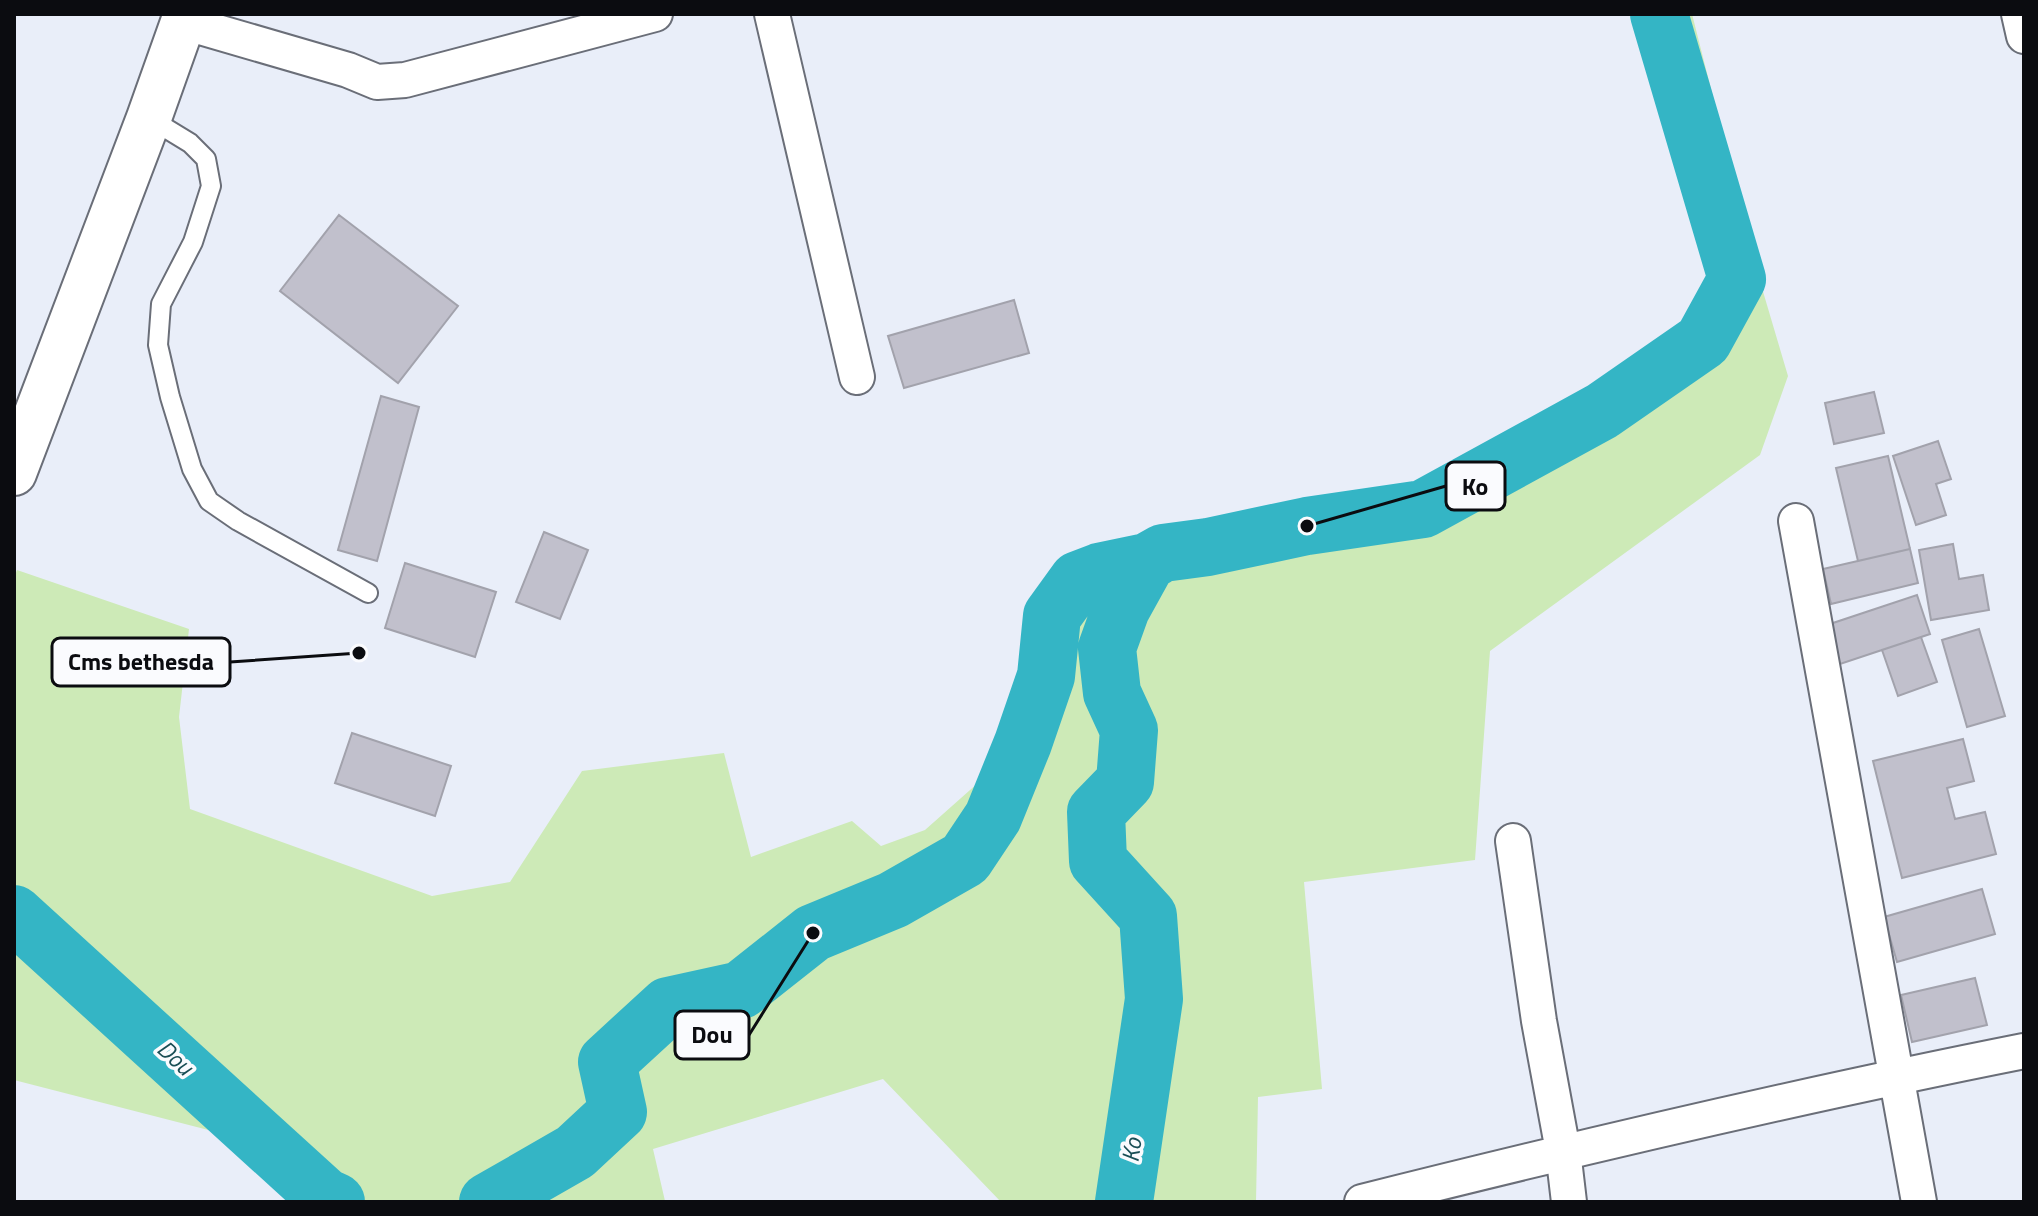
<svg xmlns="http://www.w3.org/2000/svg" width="2038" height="1216" font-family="'Titillium Web',sans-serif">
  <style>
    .green { fill: #cdeab7 }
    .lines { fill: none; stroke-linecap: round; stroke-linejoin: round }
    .river { stroke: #34b5c5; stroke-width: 58 }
    .building { fill: #c1c0cc; stroke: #a2a2ac; stroke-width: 2 }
    .service-casing { stroke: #6a6e78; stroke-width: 22 }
    .minor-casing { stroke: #6a6e78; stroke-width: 38 }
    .secondary-casing { stroke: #6a6e78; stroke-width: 48 }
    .service { stroke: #fff; stroke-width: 18 }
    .minor { stroke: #fff; stroke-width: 34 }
    .secondary { stroke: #fff; stroke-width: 44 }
    .labels { text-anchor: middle; stroke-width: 7; stroke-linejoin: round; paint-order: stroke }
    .water-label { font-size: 24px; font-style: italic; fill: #194e55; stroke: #fafbfe }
    .leader { fill: none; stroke: #0b0c10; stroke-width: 3 }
    .callout-dot { fill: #0b0c10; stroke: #fafbfe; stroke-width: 3 }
    .callout { fill: #fafbfe; stroke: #0b0c10; stroke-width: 3 }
    .callout-label { font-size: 24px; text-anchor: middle; font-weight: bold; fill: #0b0c10 }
  </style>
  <rect width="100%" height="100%" fill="#e9eef9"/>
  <path class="green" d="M1659,14h33l67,264 29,98 -28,79 -270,196 -15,209 -171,22 18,207 -64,8 -2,105h-255l-118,-123 -230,70 12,52 -3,1h-354l-88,-69 -206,-53v-502l3,-8 172,59 -10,88 11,92 242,87 78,-14 72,-111 142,-18 27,104 101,-36 29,25 44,-16 98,-87 23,-67 6,-60 26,-36 21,-8 48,-10 16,-9 45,-6 99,-21 116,-17 179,-98 101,-70 34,-62z"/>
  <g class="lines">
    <path class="river" d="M14,914l311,283 11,5
      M488,1202l87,-50 43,-40 -11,-50 61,-56 73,-16 72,-57 80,-33 72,-41 28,-42 30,-74 23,-67 6,-60 26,-36 21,-8 48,-10
      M1124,1202l30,-203 -6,-83 -50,-55 -2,-49 29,-30 4,-52 -17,-37 -5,-45 14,-39 26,-47 16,-9 45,-6 99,-21 116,-17 179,-98 101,-70 34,-62 -78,-265"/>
  </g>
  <path class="building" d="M339,215l119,91 -60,77 -118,-92z
    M1014,300l15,53 -125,35 -16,-52z
    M1874,392l10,41 -50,11 -9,-41z
    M381,396l38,11 -42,154 -39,-11z
    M1938,441l13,38 -15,5 10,31 -30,10 -23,-69z
    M1888,456l22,93 -52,12 -22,-93z
    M544,532l44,18 -28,69 -44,-17z
    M1953,544l6,35 24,-4 6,35 -58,10 -12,-70z
    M1910,549l8,34 -87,21 -8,-35z
    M405,563l91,29 -21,65 -90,-29z
    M1917,595l13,39 -90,30 -13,-39z
    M1979,629l26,87 -38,11 -25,-87z
    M1921,637l16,45 -39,14 -16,-46z
    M352,733l99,33 -16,50 -100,-33z
    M1963,739l11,42 -27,7 8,31 30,-7 11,42 -94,24 -29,-117z
    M1982,889l13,45 -98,28 -13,-45z
    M1975,978l12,47 -75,17 -11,-47z"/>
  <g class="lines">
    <g class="service-casing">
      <path id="service" d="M149,118l41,25 16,16 5,27 -18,56 -32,62 -3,41 12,52 22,72 17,32 29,20 130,72"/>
    </g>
    <g class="minor-casing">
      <path id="minor" d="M772,14l85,363
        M2019,14l5,22
        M183,22l165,48 29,12 28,-2 250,-66
        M1796,521l123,681
        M1513,841l26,180 24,130 6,51
        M1362,1202c219,-55 440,-107 662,-151"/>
    </g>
    <g class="secondary-casing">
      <path id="secondary" d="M14,473l135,-355 37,-104"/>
    </g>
    <use href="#service" class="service"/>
    <use href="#minor" class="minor"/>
    <use href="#secondary" class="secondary"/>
  </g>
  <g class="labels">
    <g class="water-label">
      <text transform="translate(175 1058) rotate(42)" y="8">Dou</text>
      <text transform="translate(1132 1150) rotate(-82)" y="8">Ko</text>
    </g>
  </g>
  <path class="leader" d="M1307 526L1446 486M359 653L230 662M813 933L749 1035"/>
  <g class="callout-dot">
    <circle cx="1307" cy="526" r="8"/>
    <circle cx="359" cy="653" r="8"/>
    <circle cx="813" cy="933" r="8"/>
  </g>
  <g class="callout">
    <rect x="1446" y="462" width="59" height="48" rx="8"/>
    <rect x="52" y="638" width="178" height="48" rx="8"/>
    <rect x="675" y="1011" width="74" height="48" rx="8"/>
  </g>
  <g class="callout-label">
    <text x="1475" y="495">Ko</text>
    <text x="141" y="670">Cms bethesda</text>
    <text x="712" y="1043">Dou</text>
  </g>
  <rect width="2038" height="1216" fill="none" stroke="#0b0c10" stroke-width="32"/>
</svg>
